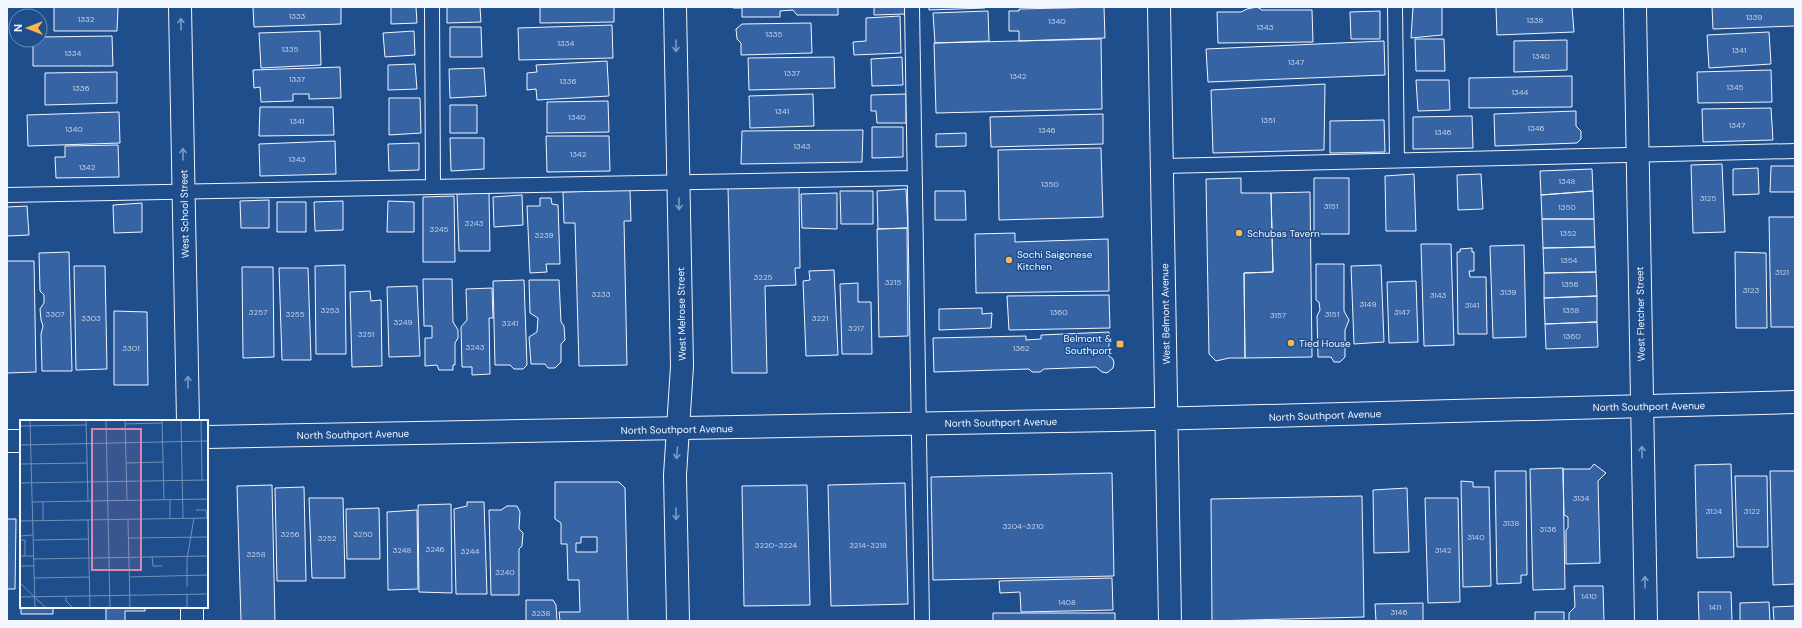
<svg xmlns="http://www.w3.org/2000/svg" width="1802" height="628" font-family="'DM Sans',sans-serif">
  <style>
    .building { fill: #3563a3; stroke: #f2f6ff; fill-rule: evenodd }
    .lines { fill: none; stroke-linecap: round; stroke-linejoin: round }
    .lane-casing { stroke: #f2f6ff; stroke-width: 16 }
    .street-casing { stroke: #f2f6ff; stroke-width: 24 }
    .secondary-casing { stroke: #f2f6ff; stroke-width: 24 }
    .lane { stroke: #1f4e8c; stroke-width: 14 }
    .street { stroke: #1f4e8c; stroke-width: 22 }
    .secondary { stroke: #1f4e8c; stroke-width: 22 }
    .oneway { stroke: #7e9ac0 }
    .poi-dot { fill: #ffb74d; stroke: #1f4e8c; stroke-width: 1.5 }
    .labels { text-anchor: middle; stroke-width: 3; stroke-linejoin: round; paint-order: stroke }
    .number-label { font-size: 8px; fill: #c3d1e8 }
    .street-label { font-size: 10px; fill: #f2f6ff; stroke: #1f4e8c }
    .poi-label { font-size: 10px; fill: #f2f6ff; stroke: #1f4e8c; text-anchor: start }
    .inset-road { fill: none; stroke: #7391ba; stroke-width: 1 }
    .view { fill: #da87ad; fill-opacity: 0.15; stroke: #da87ad; stroke-width: 2 }
    .inset-edge { fill: none; stroke: #f2f6ff; stroke-width: 2 }
  </style>
  <rect width="100%" height="100%" fill="#1f4e8c"/>
  <path class="building" d="M54,7h64l-1,24h-63z
    M253,7h88v17l-87,3z
    M391,7h25l1,16 -26,1z
    M447,7h33l1,15 -34,1z
    M540,7h74v15l-74,1z
    M733,7h105v8h-41l-4,-5 -13,1v6h-38v-9h-9z
    M874,7h31v7l-31,1z
    M929,7h56v1l-56,2z
    M1104,7l1,31 -86,3v-10h-10v-20h10v-2z
    M1257,7l5,3h50l1,32 -95,1 -1,-31h24l6,-3z
    M1413,7h29v28l-31,3z
    M1496,7h76l2,25 -77,3z
    M1712,7h83v19l-82,3z
    M988,11l1,30 -54,2 -2,-30z
    M1380,11v28h-29l-1,-27z
    M900,16l1,37 -47,2 -1,-13 13,-1v-23z
    M811,23l1,30 -71,2v-12l-4,-4 -1,-10 6,-5z
    M612,25l1,33 -94,2 -1,-32z
    M450,27h31l1,30h-32z
    M320,31l1,34 -60,3 -2,-35z
    M414,31l1,24 -30,2 -2,-24z
    M1769,32l2,32 -62,4 -2,-33z
    M112,36l1,30h-80v-26h7v-3z
    M1101,39l1,70 -166,4 -2,-70z
    M1415,39h29l1,32h-29z
    M1567,40v30l-53,2v-31z
    M1384,41l1,34 -177,7 -2,-33z
    M834,57l1,31 -86,2 -1,-32z
    M902,57l1,28 -31,1 -1,-27z
    M607,61l2,35 -72,4 -1,-11 -9,1v-17l10,-1 -1,-7z
    M415,64l2,25 -29,1v-25z
    M340,67l1,31 -32,1v-5h-16v7l-32,1 -1,-15 -6,1 -1,-18z
    M484,68l2,28 -36,2 -1,-29z
    M1771,70l1,32 -74,1 -1,-31z
    M117,72v31l-72,2v-32z
    M1572,76v31l-103,1v-30z
    M1416,80h33l1,30 -32,1z
    M1325,84l-1,66 -111,3 -2,-63z
    M813,94l1,32 -64,2 -1,-32z
    M906,94v29h-29l-1,-12h-5v-16z
    M389,98h31l1,35 -32,2z
    M608,101l1,31 -62,1v-31z
    M450,105h27v28h-27z
    M260,107h73l1,28 -75,1z
    M1771,108l2,32 -70,2 -1,-33z
    M1576,111v15l5,5v8l-4,4 -82,3 -1,-32z
    M119,112l1,31 -92,3 -1,-31z
    M1103,114v30l-112,3 -1,-30z
    M1472,116l1,32 -60,1v-32z
    M1384,120l1,32 -55,1v-32z
    M872,127h31v30l-31,1z
    M863,130l-1,32 -121,2 1,-33z
    M966,133v13l-30,1v-13z
    M546,136h63l1,35 -63,1z
    M450,138h34v31l-33,2z
    M335,141l1,33 -76,2 -1,-32z
    M419,143v27l-30,1 -1,-27z
    M118,145l1,32 -63,1 -1,-21h10v-11z
    M1101,148l2,69 -104,3 -1,-70z
    M1722,164l3,68 -32,1 -2,-68z
    M1771,166h24v26h-25z
    M1758,168l1,26 -26,1v-26z
    M1592,169l1,22 -52,4 -1,-24z
    M1414,174l2,57h-30l-1,-55z
    M1481,174l2,35 -25,1 -1,-35z
    M1241,178v15h30l2,79 -29,1 1,85h-16l-13,3 -7,-7 -3,-175z
    M1314,178h35v56h-35z
    M728,187h71l1,81h-5l1,17 -31,1 2,87h-35z
    M906,189l2,39 -30,1 -1,-38z
    M630,190l1,31h-7l3,144 -48,1 -4,-143h-11l-1,-31z
    M840,191h33v33h-32z
    M935,191h30l1,29h-31z
    M1593,191l1,28h-52l-1,-24z
    M1310,192l2,165 -67,1 -1,-85 29,-1 -2,-79z
    M489,193l1,58h-31l-2,-57z
    M837,193v36l-35,-1 -1,-34z
    M522,195l1,30 -29,2 -1,-30z
    M454,196l1,66h-32v-65z
    M540,198h11l1,6 6,1 2,59h-14l1,8 -17,1 -3,-67h13z
    M269,200v28h-28l-1,-27z
    M343,201v29l-28,1 -1,-29z
    M388,201l26,1v30h-27z
    M277,202h29v30h-29z
    M142,203v29l-28,1 -1,-28z
    M27,206l2,29 -22,1v-29z
    M1769,217h26v110h-24z
    M1542,219h52l1,28 -52,1z
    M907,228l1,108 -29,1 -2,-108z
    M1015,233v9l93,-3 1,52 -133,2 -1,-59z
    M1421,244h30l3,101 -30,1z
    M1524,245l2,92 -33,1 -3,-92z
    M1595,247l1,25 -52,1 -1,-25z
    M1472,248v4h2v19h-5l1,6h16l1,57h-29l-1,-82h3v-3z
    M69,252l3,119h-30l-1,-37 2,-8 -2,-6 -1,-11 4,-6v-8l-4,-4 -1,-38z
    M1735,252l31,1 1,75h-31z
    M7,261h27l2,111 -29,1z
    M1316,264h28v47l5,9 -4,10v27l-5,5h-6l-3,-5h-13l-1,-41 3,-6 -1,-8 -3,-2z
    M345,265l1,89h-30l-1,-88z
    M1381,265l3,77 -30,2 -3,-78z
    M74,266h31l2,103 -31,1z
    M242,267h31l1,90 -31,1z
    M279,268h29l3,92h-29z
    M834,270l4,85 -32,1 -3,-75 7,-1 -1,-9z
    M1596,272l1,24 -53,2v-25z
    M423,279h29l1,43 5,8v8l-3,5v22h-2v5h-14l-2,-5 -12,1v-28h7v-12h-8z
    M524,280l3,85 -4,4h-9l-4,-4h-15l-2,-84z
    M529,280h30l2,42 3,4 1,14 -4,4v18l-6,6h-7l-3,-4h-14l-2,-27 8,-5 1,-14 -8,-5z
    M1416,281l2,61 -29,1 -2,-61z
    M858,283v19h13l1,52h-30l-2,-70z
    M417,286l3,70 -31,1 -2,-70z
    M492,288l1,30h-4l1,56 -18,1v-8h-10l-1,-40 6,-7 -1,-31z
    M370,291l1,10 10,-1 1,66 -30,1 -2,-75z
    M1109,295l1,33 -101,2 -2,-34z
    M1597,296v26l-52,2 -1,-26z
    M982,308v6l10,-1 -1,15 -52,2v-21z
    M114,311l33,1 1,73h-34z
    M1597,322l1,25 -52,2 -1,-25z
    M1109,332v24l4,3 1,4 -1,5 -6,5 -5,-1 -6,-5 -52,2 -4,3h-8l-3,-3 -95,3 -1,-34 93,-2v4l15,-1v-4z
    M1594,464l12,9 -8,8 2,82 -34,1v-34l2,-2v-11l-4,-2 -1,-46h27z
    M1731,464l3,93 -37,1 -2,-93z
    M1563,468l2,121 -32,1 -3,-121z
    M1495,471h31l1,104h-6v8l-24,1z
    M1770,471h25v113l-22,1z
    M1112,473l2,103 -181,4 -2,-103z
    M1735,476h32l1,71h-31z
    M1461,481l12,1v5h16l2,99 -28,1z
    M555,482h64l6,6 3,133h-68l-1,-9h21l-1,-32h-11l-1,-36h-6v-21l-6,-4zM581,537h16v15h-21v-9h5z
    M905,483l3,121 -77,2 -3,-121z
    M272,485l3,136h-34l-4,-135z
    M807,485l3,120 -66,1 -2,-120z
    M304,487l2,94h-29l-2,-93z
    M1407,488l2,64 -35,1 -1,-63z
    M1362,496l2,121 -152,4 -1,-122z
    M309,498h34l2,80h-33z
    M1425,498h33l2,104 -32,1z
    M467,502h17l3,92h-31l-2,-85 13,-3z
    M451,504l1,89 -33,-1 -1,-87z
    M507,506h10l3,6 -1,17 4,4 -1,13 -3,3v46h-28l-2,-85h12z
    M379,508l1,51h-33l-1,-50z
    M417,510l1,79 -30,1 -1,-78z
    M20,512h1v75z
    M7,519h9l-1,70h-8z
    M1112,578l1,32 -92,2 -1,-20 -20,1 -1,-12z
    M1574,586h29l1,35h-35v-8l6,-6z
    M1698,592h33l1,29h-33z
    M526,600h27l3,5 1,16h-31z
    M1769,602l1,19h-30v-18z
    M1423,603v18h-47l-1,-17z
    M1795,606v15h-21l-1,-14z
    M21,607h32v7h-32z
    M106,607h39v4h-20v10h-19z
    M1535,612h29v9h-29z
    M993,613h122v8h-122z"/>
  <g class="lines">
    <g class="lane-casing">
      <path id="lane" d="M432,7l1,180
        M912,7l10,614
        M1395,7l2,153
        M1163,166l632,-15
        M7,195l908,-17"/>
    </g>
    <g class="street-casing">
      <path id="street" d="M180,7l8,414
        M675,7l7,359 -7,109 3,146
        M1635,7l11,614
        M192,607v14"/>
    </g>
    <g class="secondary-casing">
      <path id="secondary" d="M1159,7l11,614
        M207,437l908,-17 680,-18
        M7,441h14"/>
    </g>
    <use href="#lane" class="lane"/>
    <use href="#street" class="street"/>
    <use href="#secondary" class="secondary"/>
  </g>
  <defs><path id="oneway-shaft" d="M-6 0H5M1.5-3L5.5 0L1.5 3" fill="none" stroke-width="1.6" stroke-linecap="round" stroke-linejoin="round"/></defs>
  <g class="oneway">
    <use href="#oneway-shaft" transform="translate(181 24) rotate(-91)"/>
    <use href="#oneway-shaft" transform="translate(676 46) rotate(89)"/>
    <use href="#oneway-shaft" transform="translate(183 154) rotate(-91)"/>
    <use href="#oneway-shaft" transform="translate(679 204) rotate(89)"/>
    <use href="#oneway-shaft" transform="translate(188 382) rotate(-91)"/>
    <use href="#oneway-shaft" transform="translate(1642 452) rotate(-91)"/>
    <use href="#oneway-shaft" transform="translate(677 453) rotate(95)"/>
    <use href="#oneway-shaft" transform="translate(676 514) rotate(89)"/>
    <use href="#oneway-shaft" transform="translate(1645 582) rotate(-91)"/>
  </g>
  <g class="poi-dot">
    <circle cx="1239" cy="233" r="4"/>
    <circle cx="1009" cy="260" r="4"/>
    <circle cx="1291" cy="343" r="4"/>
    <rect x="1116" y="340" width="8" height="8" rx="2"/>
  </g>
  <g class="labels">
    <g class="number-label">
      <text x="297" y="19">1333</text>
      <text x="1754" y="20">1339</text>
      <text x="86" y="22">1332</text>
      <text x="1535" y="23">1338</text>
      <text x="1057" y="24">1340</text>
      <text x="1265" y="30">1343</text>
      <text x="774" y="37">1335</text>
      <text x="566" y="46">1334</text>
      <text x="290" y="52">1335</text>
      <text x="1739" y="53">1341</text>
      <text x="73" y="56">1334</text>
      <text x="1541" y="59">1340</text>
      <text x="1296" y="65">1347</text>
      <text x="792" y="76">1337</text>
      <text x="1018" y="79">1342</text>
      <text x="297" y="82">1337</text>
      <text x="568" y="84">1336</text>
      <text x="1735" y="90">1345</text>
      <text x="81" y="91">1336</text>
      <text x="1520" y="95">1344</text>
      <text x="782" y="114">1341</text>
      <text x="577" y="120">1340</text>
      <text x="1268" y="123">1351</text>
      <text x="297" y="124">1341</text>
      <text x="1737" y="128">1347</text>
      <text x="1536" y="131">1346</text>
      <text x="74" y="132">1340</text>
      <text x="1047" y="133">1346</text>
      <text x="1443" y="135">1346</text>
      <text x="802" y="149">1343</text>
      <text x="578" y="157">1342</text>
      <text x="297" y="162">1343</text>
      <text x="87" y="170">1342</text>
      <text x="1567" y="184">1348</text>
      <text x="1050" y="187">1350</text>
      <text x="1708" y="201">3125</text>
      <text x="1331" y="209">3151</text>
      <text x="1567" y="210">1350</text>
      <text x="474" y="226">3243</text>
      <text x="439" y="232">3245</text>
      <text x="1568" y="236">1352</text>
      <text x="544" y="238">3239</text>
      <text x="1569" y="263">1354</text>
      <text x="1782" y="275">3121</text>
      <text x="763" y="280">3225</text>
      <text x="893" y="285">3215</text>
      <text x="1570" y="287">1356</text>
      <text x="1751" y="293">3123</text>
      <text x="1508" y="295">3139</text>
      <text x="601" y="297">3233</text>
      <text x="1438" y="298">3143</text>
      <text x="1368" y="307">3149</text>
      <text x="1472" y="308">3141</text>
      <text x="330" y="313">3253</text>
      <text x="1571" y="313">1358</text>
      <text x="258" y="315">3257</text>
      <text x="1059" y="315">1360</text>
      <text x="1402" y="315">3147</text>
      <text x="55" y="317">3307</text>
      <text x="295" y="317">3255</text>
      <text x="1332" y="317">3151</text>
      <text x="1278" y="318">3157</text>
      <text x="91" y="321">3303</text>
      <text x="820" y="321">3221</text>
      <text x="403" y="325">3249</text>
      <text x="510" y="326">3241</text>
      <text x="856" y="331">3217</text>
      <text x="366" y="337">3251</text>
      <text x="1572" y="339">1360</text>
      <text x="475" y="350">3243</text>
      <text x="131" y="351">3301</text>
      <text x="1021" y="351">1362</text>
      <text x="1581" y="501">3134</text>
      <text x="1714" y="514">3124</text>
      <text x="1752" y="514">3122</text>
      <text x="1511" y="526">3138</text>
      <text x="1023" y="529">3204-3210</text>
      <text x="1548" y="532">3136</text>
      <text x="290" y="537">3256</text>
      <text x="363" y="537">3250</text>
      <text x="1476" y="540">3140</text>
      <text x="327" y="541">3252</text>
      <text x="776" y="548">3220-3224</text>
      <text x="868" y="548">3214-3218</text>
      <text x="435" y="552">3246</text>
      <text x="402" y="553">3248</text>
      <text x="1443" y="553">3142</text>
      <text x="470" y="554">3244</text>
      <text x="256" y="557">3258</text>
      <text x="505" y="575">3240</text>
      <text x="1589" y="599">1410</text>
      <text x="1067" y="605">1408</text>
      <text x="1715" y="610">1411</text>
      <text x="1399" y="615">3146</text>
      <text x="541" y="616">3238</text>
    </g>
    <g class="street-label">
      <text transform="translate(184 214) rotate(-91)" y="4">West School Street</text>
      <text transform="translate(681 314) rotate(-91)" y="4">West Melrose Street</text>
      <text transform="translate(1165 314) rotate(-91)" y="4">West Belmont Avenue</text>
      <text transform="translate(1640 314) rotate(-91)" y="4">West Fletcher Street</text>
      <text transform="translate(1649 406) rotate(-1)" y="4">North Southport Avenue</text>
      <text transform="translate(1325 415) rotate(-2)" y="4">North Southport Avenue</text>
      <text transform="translate(1001 422) rotate(-1)" y="4">North Southport Avenue</text>
      <text transform="translate(677 429) rotate(-1)" y="4">North Southport Avenue</text>
      <text transform="translate(353 434) rotate(-1)" y="4">North Southport Avenue</text>
    </g>
    <g class="poi-label">
      <text x="1247" y="237">Schubas Tavern</text>
      <text x="1017" y="258">Sochi Saigonese<tspan x="1017" dy="12">Kitchen</tspan></text>
      <text x="1112" y="342" text-anchor="end">Belmont &amp;<tspan x="1112" dy="12">Southport</tspan></text>
      <text x="1299" y="347">Tied House</text>
    </g>
  </g>
  <g transform="translate(20 420)">
    <rect width="188" height="188" fill="#1f4e8c"/>
    <path class="inset-road" d="M10,0l5,188M66,0l2,81M86,0l4,188M105,0l2,80M142,0l2,80M161,0l2,98M181,0l1,60M105,4l37,-1M0,6l67,-1M0,25l188,-4M106,43l37,-1M0,44l67,-1M0,63l188,-3M150,80v19M12,82l176,-3M23,82v19M176,90h10l1,8M68,100l2,88M108,100l2,88M0,101l188,-3M0,116l13,-1M108,118l80,-1M0,120h5v16M13,120l55,-1M0,136h13M132,136l1,10h9M13,139l175,-3M0,143l1,3h13M109,157l79,-2M14,158l55,-1M0,163l26,25M167,167v-28l7,-41M167,174v14M46,176v5l7,7M0,177l188,-3"/>
    <path class="view" d="M72,9h49v141h-49z"/>
    <rect width="188" height="188" class="inset-edge"/>
  </g>
  <rect width="1802" height="628" fill="none" stroke="#f2f6ff" stroke-width="16"/>
  <g transform="translate(28 28) rotate(270)"><circle r="19" fill="#1f4e8c" stroke="#7391ba"/>
  <path d="M0-3L7 15L0 10L-7 15Z" fill="#ffb74d"/>
  <text y="-6" font-size="11" font-weight="bold" text-anchor="middle" fill="#f2f6ff">N</text>
  </g>
</svg>
